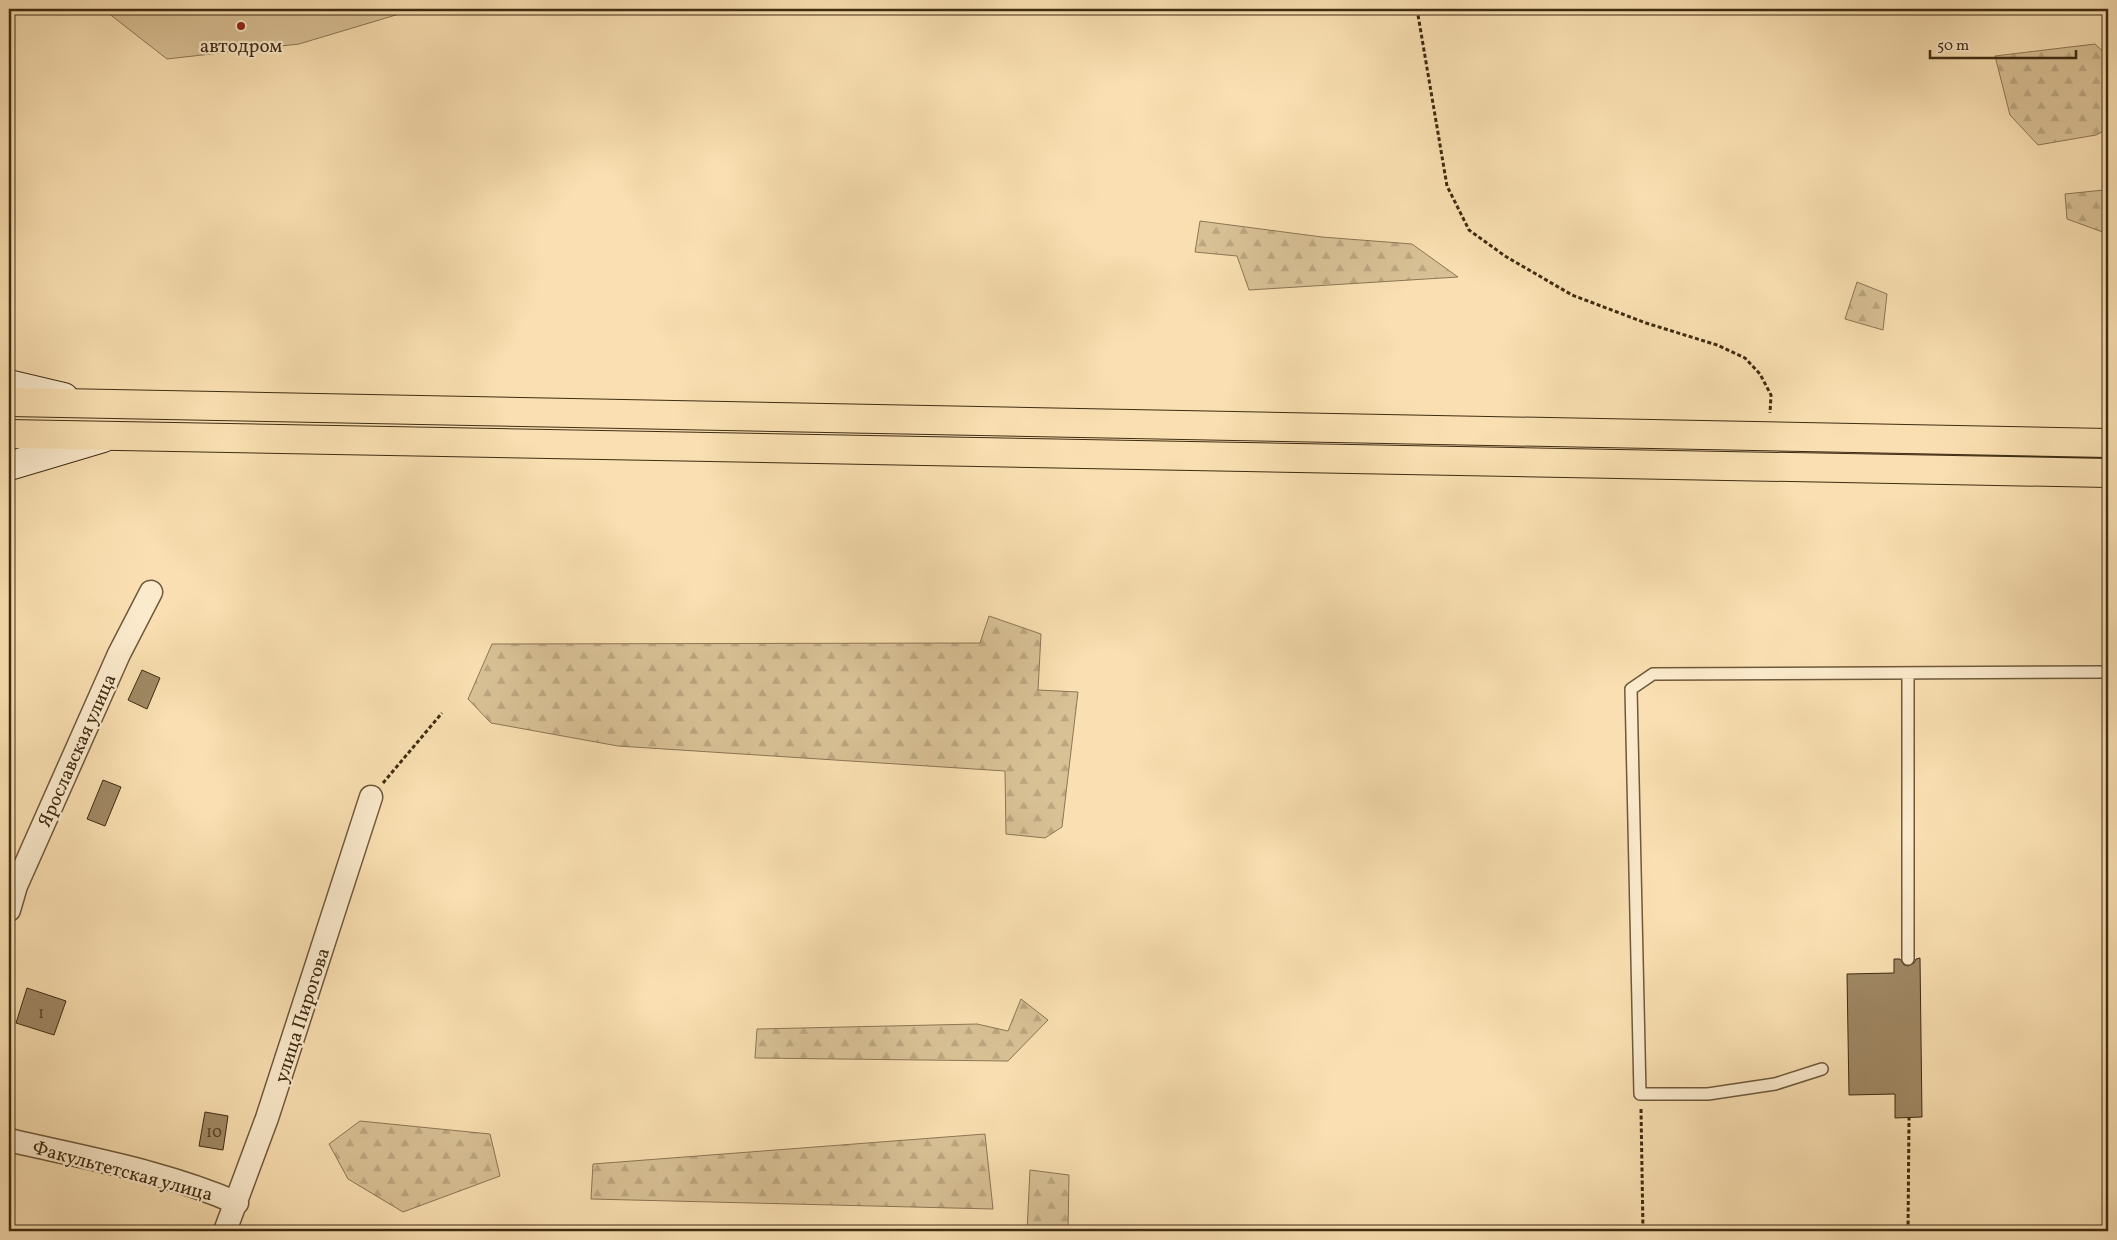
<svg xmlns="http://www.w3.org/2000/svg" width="2117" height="1240" font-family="Vollkorn,serif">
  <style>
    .grass { fill: #d9c196; stroke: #8c7654 }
    .forest { fill: url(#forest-firs); stroke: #8c7654 }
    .building { fill: #a08965; stroke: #3f2c12 }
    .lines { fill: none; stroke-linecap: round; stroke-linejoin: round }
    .service-casing { stroke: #6e593a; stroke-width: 14 }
    .minor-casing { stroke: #6e593a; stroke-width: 25 }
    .secondary-casing { stroke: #3f2c12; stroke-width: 30 }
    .trunk-casing { stroke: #3f2c12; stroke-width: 30 }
    .path { stroke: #3f2c12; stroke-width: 3; stroke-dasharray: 4 2.5; stroke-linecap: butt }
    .service { stroke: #fbeacc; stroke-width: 11 }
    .minor { stroke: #fbeacc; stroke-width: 22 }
    .secondary { stroke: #fbeacc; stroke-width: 28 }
    .trunk { stroke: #f9dfb1; stroke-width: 28 }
    .poi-dot { fill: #8f2418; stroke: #fbeacc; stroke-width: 2 }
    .labels { text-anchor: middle; stroke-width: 4.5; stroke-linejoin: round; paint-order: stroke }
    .number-label { font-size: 16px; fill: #574327 }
    .poi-label { font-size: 19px; fill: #3f2c12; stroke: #fbeacc }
    .street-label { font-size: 19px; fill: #3f2c12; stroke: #fbeacc }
  </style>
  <defs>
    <pattern id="forest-firs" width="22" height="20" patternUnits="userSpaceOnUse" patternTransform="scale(1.25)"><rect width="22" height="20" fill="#d9c196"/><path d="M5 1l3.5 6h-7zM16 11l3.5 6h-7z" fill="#bba680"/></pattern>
  </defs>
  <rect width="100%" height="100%" fill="#f9dfb1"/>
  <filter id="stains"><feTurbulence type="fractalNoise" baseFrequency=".004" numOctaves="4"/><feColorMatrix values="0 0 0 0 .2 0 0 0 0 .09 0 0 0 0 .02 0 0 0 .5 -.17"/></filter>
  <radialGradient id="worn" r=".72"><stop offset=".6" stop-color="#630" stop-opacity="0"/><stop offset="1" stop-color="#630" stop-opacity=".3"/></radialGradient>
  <path class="grass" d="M103,9h313l-117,35 -132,15z"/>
  <path class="forest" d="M2095,44l13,12v73l-12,6 -58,10 -28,-30 -15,-59z
    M2104,190l4,4v40l-41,-15 -2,-25z
    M1200,221l122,16 90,7 46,33 -209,13 -12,-34 -42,-4z
    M1857,282l30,12 -4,36 -38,-11z
    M989,616l52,18 -3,56 40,2 -16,135 -17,11 -39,-4 -1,-63 -387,-25 -127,-23 -23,-24 24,-55 488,-1z
    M1021,999l27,21 -40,41 -253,-3 2,-29 220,-5 31,7z
    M360,1121l130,13 10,42 -97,36 -55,-33 -19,-35z
    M985,1134l8,75 -402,-10 2,-35z
    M1030,1170l39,5 -1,56h-41z"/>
  <path class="building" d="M142,670l18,8 -13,31 -19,-9z
    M103,780l18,7 -16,39 -18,-7z
    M1920,958l2,159 -27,1v-24l-46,1 -2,-121 47,-1v-14h6l4,6 4,1 6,-3 2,-4z
    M27,988l39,13 -12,34 -38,-12z
    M205,1112l23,4 -5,34 -24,-4z"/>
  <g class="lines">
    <g class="service-casing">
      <path id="service" d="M1908,673v286
        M1822,1069l-47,15 -67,10h-68l-9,-405 22,-15 455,-2"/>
    </g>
    <g class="minor-casing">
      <path id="minor" d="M9,910l7,-24 103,-232 32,-62
        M9,1140c76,18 155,31 228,63
        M225,1231l42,-113 104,-321"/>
    </g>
    <g class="secondary-casing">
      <path id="secondary" d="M9,384l55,13
        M9,466l94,-28"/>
    </g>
    <g class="trunk-casing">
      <path id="trunk" d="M9,402l2099,41
        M9,434l2099,39"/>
    </g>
    <path class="path" d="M1417,9l30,177 22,44 36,26 67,39 74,28 71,22 28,13 15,16 11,21 -1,18
      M383,783l59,-70
      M1641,1109l2,122
      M1908,1231l1,-113"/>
    <use href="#service" class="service"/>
    <use href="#minor" class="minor"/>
    <use href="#secondary" class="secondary"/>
    <use href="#trunk" class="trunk"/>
  </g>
  <circle class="poi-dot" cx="241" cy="26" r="5"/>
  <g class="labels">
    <g class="number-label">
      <text x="41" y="1018">1</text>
      <text x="214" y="1137">10</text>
    </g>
    <g class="poi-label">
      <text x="241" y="52">автодром</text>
    </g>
    <g class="street-label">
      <text transform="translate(76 750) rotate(-66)" y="7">Ярославская улица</text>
      <text transform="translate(301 1015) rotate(-72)" y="7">улица Пирогова</text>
      <text transform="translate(123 1170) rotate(15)" y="7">Факультетская улица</text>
    </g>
  </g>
  <rect width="2117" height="1240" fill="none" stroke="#f9dfb1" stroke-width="30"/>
  <rect x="10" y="10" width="2097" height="1220" fill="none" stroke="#3f2c12" stroke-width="2.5"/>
  <rect x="15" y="15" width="2087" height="1210" fill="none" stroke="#3f2c12"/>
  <path d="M1930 50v8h146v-8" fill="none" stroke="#3f2c12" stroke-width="2.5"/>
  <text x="1937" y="50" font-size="15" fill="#3f2c12" stroke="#fbeacc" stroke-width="4" paint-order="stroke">50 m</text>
  <rect width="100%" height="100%" filter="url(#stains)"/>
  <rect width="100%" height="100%" fill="url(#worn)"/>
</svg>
